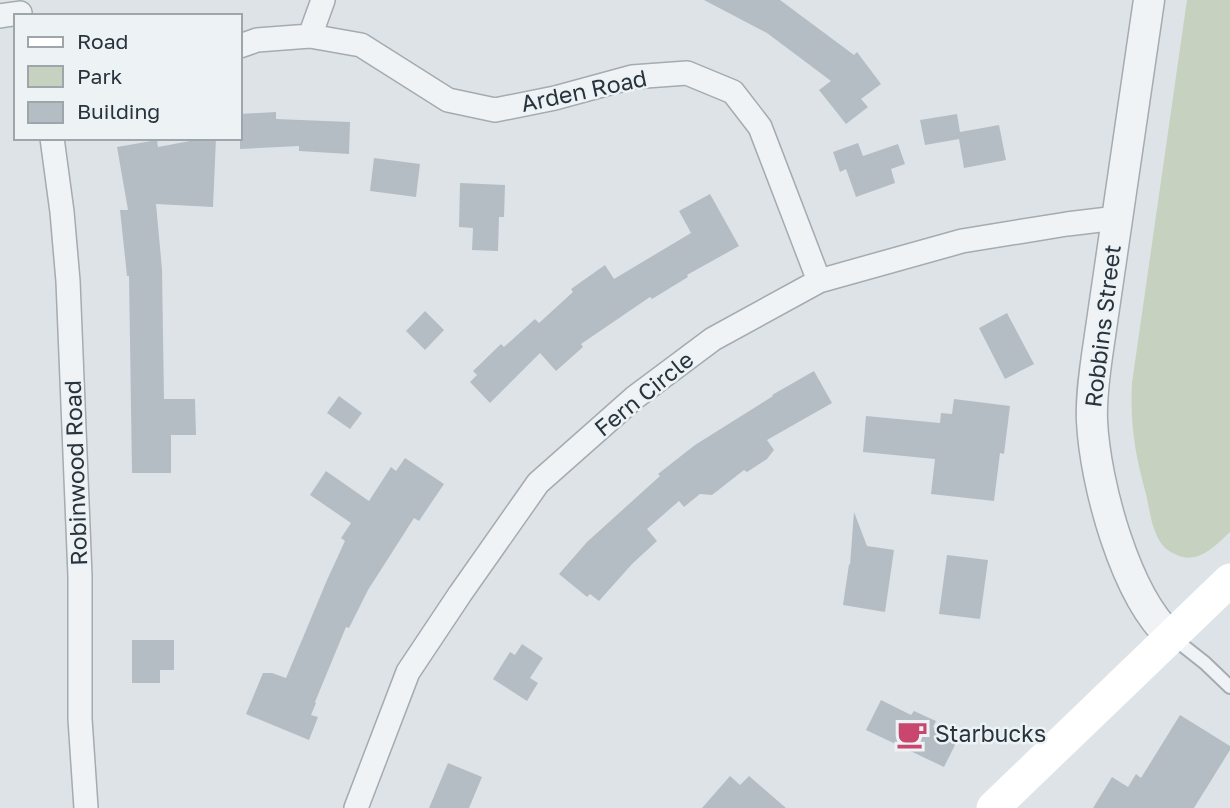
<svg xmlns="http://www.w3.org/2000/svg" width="1230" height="808" font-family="'Golos Text',sans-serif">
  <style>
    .green { fill: #c7d1bf }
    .building { fill: #b5bdc4 }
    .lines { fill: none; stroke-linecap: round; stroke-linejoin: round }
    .service-casing { stroke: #a4abb1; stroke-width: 16 }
    .minor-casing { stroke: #a4abb1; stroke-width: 26 }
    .tertiary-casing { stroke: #a4abb1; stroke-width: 33 }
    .service { stroke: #f0f3f5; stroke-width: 12 }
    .minor { stroke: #f0f3f5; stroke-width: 23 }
    .tertiary { stroke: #f0f3f5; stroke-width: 30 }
    .secondary { stroke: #fff; stroke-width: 33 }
    .labels { text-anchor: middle; stroke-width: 5; stroke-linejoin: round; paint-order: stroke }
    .street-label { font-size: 23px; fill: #28333d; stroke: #edf2f5 }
    .poi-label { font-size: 23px; fill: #28333d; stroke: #edf2f5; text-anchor: start }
  </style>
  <rect width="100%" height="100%" fill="#dee3e7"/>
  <path class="green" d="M1187,0h43v532c-15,14 -33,34 -55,22 -9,-4 -14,-9 -18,-18 -6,-12 -8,-29 -11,-42 -11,-40 -16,-70 -14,-111z"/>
  <path class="building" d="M704,0h76l74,55 3,-3 24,32 -20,15 7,8 -22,17 -27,-34 12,-9 -64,-48z
    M276,112v7l74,3 -1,32 -50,-3v-5l-59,3v-35z
    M957,114l3,18 39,-7 7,35 -42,8 -5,-29 -34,6 -5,-25z
    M206,138h10l-3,69 -57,-3 6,65 2,130h31l1,36h-25v38h-39l-3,-197h-2l-7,-66h8l-11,-63 40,-7 1,7z
    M858,143l5,13 35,-12 7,20 -14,5 4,14 -39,14 -10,-28 -6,3 -7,-20z
    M374,158l46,6 -4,33 -46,-6z
    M460,183l45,2 -1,32h-5l-1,34 -26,-1 1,-22 -14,-1z
    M710,194l29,52 -52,29 1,2 -36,22 -2,-2 -69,47 2,3 -27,24 -16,-18 -50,50 -20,-21 7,-7 -4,-4 28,-27 3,3 31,-28 4,4 34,-31 -2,-3 34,-24 9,14 77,-46 -12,-22z
    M425,311l19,19 -19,20 -19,-19z
    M1007,313l27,51 -29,15 -26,-51z
    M814,371l18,32 -65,37 7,10 -7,9 -20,13 -3,-2 -32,25 -12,-1 -16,13 -5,-6 -32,28 10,12 -25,23 -33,37 -9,-7 -3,3 -28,-23 28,-32 73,-66 -2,-2 37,-29 78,-49 -1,-1z
    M339,396l23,17 -12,16 -23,-16z
    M954,399l56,7 -6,48 -4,-1 -6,48 -63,-7 4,-35 -72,-7 3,-36 74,7 1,-10 11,1z
    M405,458l39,26 -25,37 -5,-3 -46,72 -19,38 -3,-1 -31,75 1,1 -5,12 7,2 -9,23 -63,-26 17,-41h9l14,5 41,-98 18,-39 -4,-3 10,-15 -41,-28 16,-24 43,30 22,-34 5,4z
    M854,512l13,34 27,4 -9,62 -42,-7 6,-41 1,1z
    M947,555l41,5 -8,59 -41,-5z
    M132,640h42v30h-14v13h-28z
    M522,644l21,14 -13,20 8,5 -11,18 -34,-22 17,-27 5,3z
    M881,700l30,15 3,-4 22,10 -3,6 25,12 -14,28 -78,-37z
    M1180,715l50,31v4l-36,58h-101l19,-31 16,10 8,-13 5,4z
    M448,763l34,14 -13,31h-40z
    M730,776l10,9 9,-9 37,32h-84z"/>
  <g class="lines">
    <g class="service-casing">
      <path id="service" d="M1172,637l33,26 25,24"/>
    </g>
    <g class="minor-casing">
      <path id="minor" d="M0,16l20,-3
        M310,36l13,-36
        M240,46l17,-6 53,-4 51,9 87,55 47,10 60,-12 77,-21 55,-4 46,19 27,35 59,154
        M52,138l10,74 6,69 12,295v143l6,89
        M356,808l52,-136 52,-78 78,-111 96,-85 79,-59 106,-58 143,-40 105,-17 50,-6"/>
    </g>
    <g class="tertiary-casing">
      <path id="tertiary" d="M1149,0l-52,356c-3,22 -6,43 -5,65 3,62 33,174 79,216"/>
    </g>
    <use href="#service" class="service"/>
    <use href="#minor" class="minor"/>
    <use href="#tertiary" class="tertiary"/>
    <path class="secondary" d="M993,808l237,-228"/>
  </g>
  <defs>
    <g id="cafe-bare" transform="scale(2.415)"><path d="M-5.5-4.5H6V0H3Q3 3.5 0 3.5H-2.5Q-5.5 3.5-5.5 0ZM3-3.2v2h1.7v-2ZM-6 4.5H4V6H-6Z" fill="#c9466f" stroke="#edf2f5" stroke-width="2.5" paint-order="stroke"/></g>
  </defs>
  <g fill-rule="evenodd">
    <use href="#cafe-bare" x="912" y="734"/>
  </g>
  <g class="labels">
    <g class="street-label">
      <text transform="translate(584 91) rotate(-12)" y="8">Arden Road</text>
      <text transform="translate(1103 326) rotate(-83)" y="8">Robbins Street</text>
      <text transform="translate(644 394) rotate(-39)" y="8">Fern Circle</text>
      <text transform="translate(76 473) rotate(-92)" y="8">Robinwood Road</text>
    </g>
    <g class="poi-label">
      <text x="935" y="742">Starbucks</text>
    </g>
  </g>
  <rect x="14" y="14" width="228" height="126" fill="#edf2f5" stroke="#9ea6ab" stroke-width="2"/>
  <rect x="28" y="37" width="35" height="10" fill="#ffffff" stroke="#9ea6ab" stroke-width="2"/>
  <text x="77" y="49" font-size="21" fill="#28333d">Road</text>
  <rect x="28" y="66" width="35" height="21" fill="#c7d1bf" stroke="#9ea6ab" stroke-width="2"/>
  <text x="77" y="84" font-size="21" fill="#28333d">Park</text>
  <rect x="28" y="102" width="35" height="21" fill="#b5bdc4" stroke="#9ea6ab" stroke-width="2"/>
  <text x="77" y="119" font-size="21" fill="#28333d">Building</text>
</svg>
